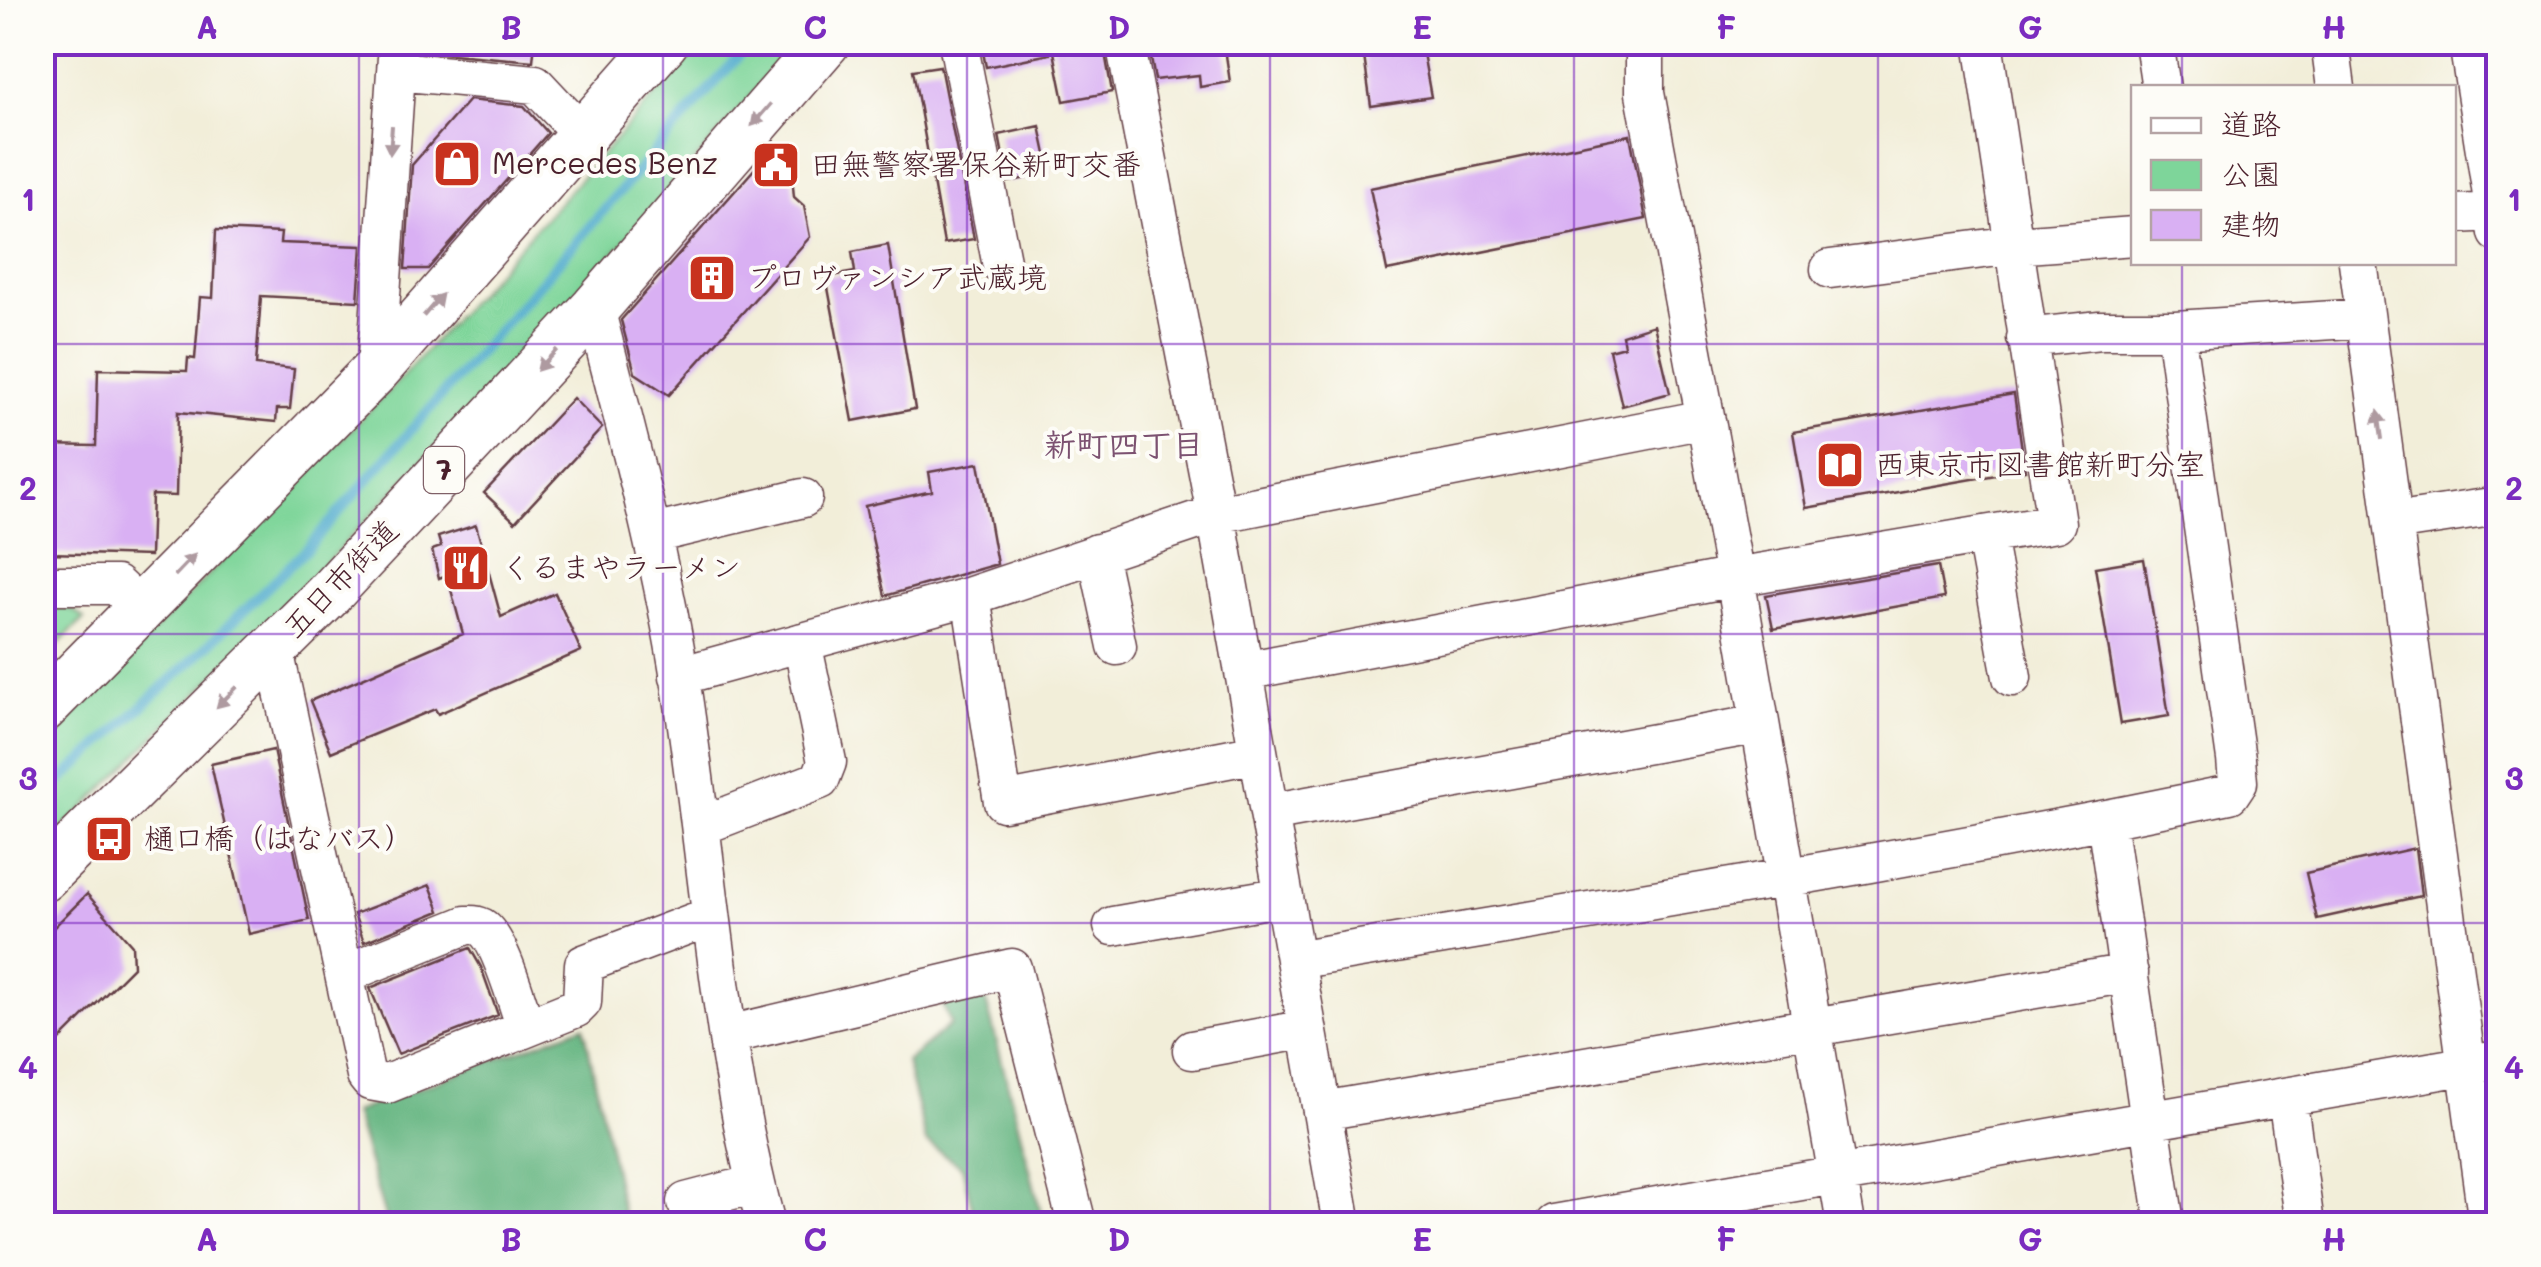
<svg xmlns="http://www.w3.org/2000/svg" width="2541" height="1267" font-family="Mali,'Klee One',sans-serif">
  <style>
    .green { fill: #7ed59a; stroke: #647a62; stroke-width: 2.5 }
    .forest { fill: #66b682; stroke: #586a56; stroke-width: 2.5 }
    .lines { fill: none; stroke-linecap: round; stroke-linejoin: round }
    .stream { stroke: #4fabcd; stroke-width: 10 }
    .building { fill: #d9b0f3 }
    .minor-casing { stroke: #633e45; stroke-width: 41 }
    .major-casing { stroke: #633e45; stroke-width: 51 }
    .minor { stroke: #fff; stroke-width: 38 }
    .major { stroke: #fff; stroke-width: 48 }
    .oneway { fill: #ae9aa0 }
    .grid { fill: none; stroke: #7b2cbf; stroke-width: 2.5; stroke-opacity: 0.55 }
    .labels { text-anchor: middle; stroke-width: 8; stroke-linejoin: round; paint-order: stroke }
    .shield { fill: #fdfcf7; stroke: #806168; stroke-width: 2.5 }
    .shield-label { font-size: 28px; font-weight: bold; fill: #4a1f2b }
    .poi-label { font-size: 30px; fill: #4a1f2b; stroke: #fdfcf7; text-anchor: start }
    .street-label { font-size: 30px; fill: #4a1f2b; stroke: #fdfcf7 }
    .neighbourhood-label { font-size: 32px; font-weight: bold; fill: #7c5271; stroke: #fdfcf7 }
    .neatline { fill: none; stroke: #7b2cbf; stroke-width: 4 }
    .grid-label { font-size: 32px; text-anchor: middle; font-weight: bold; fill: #7b2cbf }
  </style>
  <rect width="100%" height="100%" fill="#fdfcf7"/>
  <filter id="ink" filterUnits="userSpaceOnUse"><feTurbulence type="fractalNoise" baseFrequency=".01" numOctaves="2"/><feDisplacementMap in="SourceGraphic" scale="20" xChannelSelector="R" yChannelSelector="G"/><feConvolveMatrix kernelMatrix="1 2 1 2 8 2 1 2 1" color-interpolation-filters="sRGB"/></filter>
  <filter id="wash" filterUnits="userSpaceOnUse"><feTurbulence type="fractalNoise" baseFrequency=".0048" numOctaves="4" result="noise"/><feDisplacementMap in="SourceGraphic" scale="40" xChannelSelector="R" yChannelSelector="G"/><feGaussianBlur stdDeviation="2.25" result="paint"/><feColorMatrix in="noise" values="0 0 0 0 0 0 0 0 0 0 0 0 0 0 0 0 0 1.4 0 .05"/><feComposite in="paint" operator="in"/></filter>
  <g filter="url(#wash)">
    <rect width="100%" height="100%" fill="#f2eed9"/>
    <path class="green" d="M702,43h96l-237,271 -233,247 -285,289v-106l358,-366z
      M43,605l30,5 11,9 -41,40z"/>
    <path class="forest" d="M982,985l62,239h-68l-14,-57 -36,-25 -20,-80 45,-38 -15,-35z
      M584,1026l41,198h-238l-33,-112z"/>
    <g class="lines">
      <path class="stream" d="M42,798l153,-140 111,-108 445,-508"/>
    </g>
    <g id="blocks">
      <path class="building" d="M420,42h115l-2,19 -113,-10z
        M981,42h68l1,12 -64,13z
        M1052,42h51l9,50 -48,9z
        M1148,42h76l6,40 -30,5 -1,-12 -44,5z
        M1362,42h59l10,55 -60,9z
        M940,66l34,173 -30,5 -31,-174z
        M469,100l55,6 24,27 -120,136h-23l7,-104z
        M1040,126l10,47 -42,9 -9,-47z
        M1630,135l16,84 -259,52 -17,-83z
        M772,149l19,15 3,33 10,9 6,31 -141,158 -34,-22 -14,-53z
        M216,230l65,3 -1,10 82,3 -4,55 -97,-5 -5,69 38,4 -4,40h-13l-1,13 -98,-10 -2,84 -24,-1 -2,61 -101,-3 2,-61h-9v-47l54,1 2,-77 89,2 1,-13 7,1 5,-62 13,1z
        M888,245l27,164 -62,12 -27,-144 29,-5 -3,-20z
        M1654,325l16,68 -48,13 -13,-56 15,-4 -2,-11z
        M2014,394l11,76 -219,38 -13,-76z
        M573,398l29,30 -87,94 -31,-29z
        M979,463l18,101 -112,32 -20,-90 67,-15 -3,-19z
        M476,525l25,92 54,-24 26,58 -143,63 -3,-5 -104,43 -21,-51 153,-67 -16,-59 -8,3 -7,-28 9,-3 -3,-10z
        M2144,559l25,157 -48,8 -26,-157z
        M1938,566l6,32 -171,31 -7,-34z
        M273,750l36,170 -60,14 -38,-170z
        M2415,848l6,48 -104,23 -11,-46z
        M430,885l10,26 -76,31 -10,-28z
        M87,894l45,51 1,22 -91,91v-119z
        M470,948l11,19 17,48 -100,39 -28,-66z"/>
    </g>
  </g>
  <g filter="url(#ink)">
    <use href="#blocks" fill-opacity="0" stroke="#633e45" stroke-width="2.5"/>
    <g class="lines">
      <g class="minor-casing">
        <path id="minor" d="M958,42l44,224
          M1125,42l91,472 126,710
          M1645,42v51l90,484 111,647
          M2154,42l7,46
          M2330,42l6,46
          M2468,42l30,191
          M396,71l139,13 47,50
          M2454,214l44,-2
          M2358,262l130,962
          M1830,269l184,-24 120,-9
          M595,308c31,123 65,245 85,370 29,182 38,368 86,546
          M2026,338l74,-8h75l190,-12
          M376,370l22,-328
          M2393,522l105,-16
          M653,534l150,-36
          M1986,536l26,141
          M1097,553l20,93
          M42,585h74l26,25
          M971,596l32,206 255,-49
          M274,650l92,426 4,5 17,3 189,-76 6,-6 2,-38 127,-48
          M1244,671l491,-94 321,-54 -73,-481
          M679,676l292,-80 245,-82 489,-95
          M1269,813l491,-89
          M2106,820l59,404
          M701,826l119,-46 7,-18 -25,-120
          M1113,926l171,-30
          M1295,960c312,-53 625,-101 935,-166l8,-12 -2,-23 -61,-429
          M344,974l122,-49c6,0 9,-1 15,2 19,11 37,79 45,101
          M728,1035l284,-67 65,256
          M1192,1050l115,-21
          M2287,1097l18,127
          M1322,1111l807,-138
          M686,1202l69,-18
          M1554,1224l944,-164"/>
      </g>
      <g class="major-casing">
        <path id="major" d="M42,709l334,-339 288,-328
          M42,878l285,-282 268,-288 231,-266"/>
      </g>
      <use href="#minor" class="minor"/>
      <use href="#major" class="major"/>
    </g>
    <defs><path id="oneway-solid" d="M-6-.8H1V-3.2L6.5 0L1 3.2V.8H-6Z" transform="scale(2.5)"/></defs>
    <g class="oneway">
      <use href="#oneway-solid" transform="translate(761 115) rotate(131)"/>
      <use href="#oneway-solid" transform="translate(391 140) rotate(94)"/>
      <use href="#oneway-solid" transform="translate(433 305) rotate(-49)"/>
      <use href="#oneway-solid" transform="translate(547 360) rotate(133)"/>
      <use href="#oneway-solid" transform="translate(2380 425) rotate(-98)"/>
      <use href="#oneway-solid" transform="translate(185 565) rotate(-46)"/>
      <use href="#oneway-solid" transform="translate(227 697) rotate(135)"/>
    </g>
  </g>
  <path class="grid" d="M359,42v1182M663,42v1182M967,42v1182M1270,42v1182M1574,42v1182M1878,42v1182M2182,42v46M2182,262v962M42,344h2456M42,634h2456M42,923h2456"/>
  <defs>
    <g id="shop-square" transform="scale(2.5)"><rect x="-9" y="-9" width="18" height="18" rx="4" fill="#c8321e" stroke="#fdfcf7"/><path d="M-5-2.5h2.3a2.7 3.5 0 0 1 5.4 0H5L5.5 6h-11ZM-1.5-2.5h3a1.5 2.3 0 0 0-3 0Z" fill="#fff"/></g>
    <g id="civic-square" transform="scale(2.5)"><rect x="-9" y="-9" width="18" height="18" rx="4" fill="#c8321e" stroke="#fdfcf7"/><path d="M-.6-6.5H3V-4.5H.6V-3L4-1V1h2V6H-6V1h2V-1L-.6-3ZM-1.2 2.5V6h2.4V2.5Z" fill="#fff"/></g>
    <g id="building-square" transform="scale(2.5)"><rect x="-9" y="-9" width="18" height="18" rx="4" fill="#c8321e" stroke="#fdfcf7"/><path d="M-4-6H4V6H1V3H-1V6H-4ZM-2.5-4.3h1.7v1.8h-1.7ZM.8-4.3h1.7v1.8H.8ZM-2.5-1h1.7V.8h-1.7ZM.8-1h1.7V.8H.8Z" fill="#fff"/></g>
    <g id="library-square" transform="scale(2.5)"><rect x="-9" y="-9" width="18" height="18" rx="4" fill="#c8321e" stroke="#fdfcf7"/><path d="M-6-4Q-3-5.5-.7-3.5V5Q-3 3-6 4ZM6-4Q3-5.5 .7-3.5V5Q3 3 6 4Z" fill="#fff"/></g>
    <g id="restaurant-square" transform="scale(2.5)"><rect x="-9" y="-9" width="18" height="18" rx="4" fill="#c8321e" stroke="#fdfcf7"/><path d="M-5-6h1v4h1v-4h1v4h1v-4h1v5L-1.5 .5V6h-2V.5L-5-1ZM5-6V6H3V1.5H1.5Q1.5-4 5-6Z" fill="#fff"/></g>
    <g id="bus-square" transform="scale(2.5)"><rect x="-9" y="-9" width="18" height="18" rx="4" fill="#c8321e" stroke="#fdfcf7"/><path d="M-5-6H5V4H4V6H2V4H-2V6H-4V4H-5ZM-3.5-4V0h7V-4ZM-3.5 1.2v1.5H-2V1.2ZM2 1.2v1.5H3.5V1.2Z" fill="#fff"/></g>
  </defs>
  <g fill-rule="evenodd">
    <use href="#shop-square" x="457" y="164"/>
    <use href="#civic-square" x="776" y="165"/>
    <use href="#building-square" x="712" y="278"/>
    <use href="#library-square" x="1840" y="465"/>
    <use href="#restaurant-square" x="466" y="568"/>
    <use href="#bus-square" x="109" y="839"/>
  </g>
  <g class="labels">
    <rect class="shield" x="424" y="447" width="40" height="46" rx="8"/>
    <g class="shield-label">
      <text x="444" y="480">7</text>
    </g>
    <g class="poi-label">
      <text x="492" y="174">Mercedes Benz</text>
      <text x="811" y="175">田無警察署保谷新町交番</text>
      <text x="747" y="288">プロヴァンシア武蔵境</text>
      <text x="1875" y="475">西東京市図書館新町分室</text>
      <text x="501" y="578">くるまやラーメン</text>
      <text x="144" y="849">樋口橋（はなバス）</text>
    </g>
    <g class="street-label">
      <text transform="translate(341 579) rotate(-46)" y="10">五日市街道</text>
    </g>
    <g class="neighbourhood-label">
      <text x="1124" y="456">新町四丁目</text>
    </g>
  </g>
  <rect width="2541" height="1267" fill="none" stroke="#fdfcf7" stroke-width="110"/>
  <rect x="2131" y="85" width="325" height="180" fill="#fdfcf7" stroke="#b5a4a5" stroke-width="2.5"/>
  <rect x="2151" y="118" width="50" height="15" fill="#ffffff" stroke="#b5a4a5" stroke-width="2.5"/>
  <text x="2221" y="135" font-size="30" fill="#4a1f2b">道路</text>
  <rect x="2151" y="160" width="50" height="30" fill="#7ed59a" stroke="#b5a4a5" stroke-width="2.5"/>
  <text x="2221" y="185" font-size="30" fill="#4a1f2b">公園</text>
  <rect x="2151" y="210" width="50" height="30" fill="#d9b0f3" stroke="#b5a4a5" stroke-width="2.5"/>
  <text x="2221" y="235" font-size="30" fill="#4a1f2b">建物</text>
  <rect x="55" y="55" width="2431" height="1157" class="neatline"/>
  <g class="grid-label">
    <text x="207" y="39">A</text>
    <text x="511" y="39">B</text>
    <text x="815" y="39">C</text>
    <text x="1119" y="39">D</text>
    <text x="1422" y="39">E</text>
    <text x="1726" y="39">F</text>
    <text x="2030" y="39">G</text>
    <text x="2334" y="39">H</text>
    <text x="28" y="211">1</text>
    <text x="2514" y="211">1</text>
    <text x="28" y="500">2</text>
    <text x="2514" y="500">2</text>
    <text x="28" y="790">3</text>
    <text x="2514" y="790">3</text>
    <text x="28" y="1079">4</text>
    <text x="2514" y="1079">4</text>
    <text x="207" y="1251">A</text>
    <text x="511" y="1251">B</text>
    <text x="815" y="1251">C</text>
    <text x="1119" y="1251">D</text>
    <text x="1422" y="1251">E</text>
    <text x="1726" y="1251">F</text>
    <text x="2030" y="1251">G</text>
    <text x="2334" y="1251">H</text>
  </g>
</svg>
